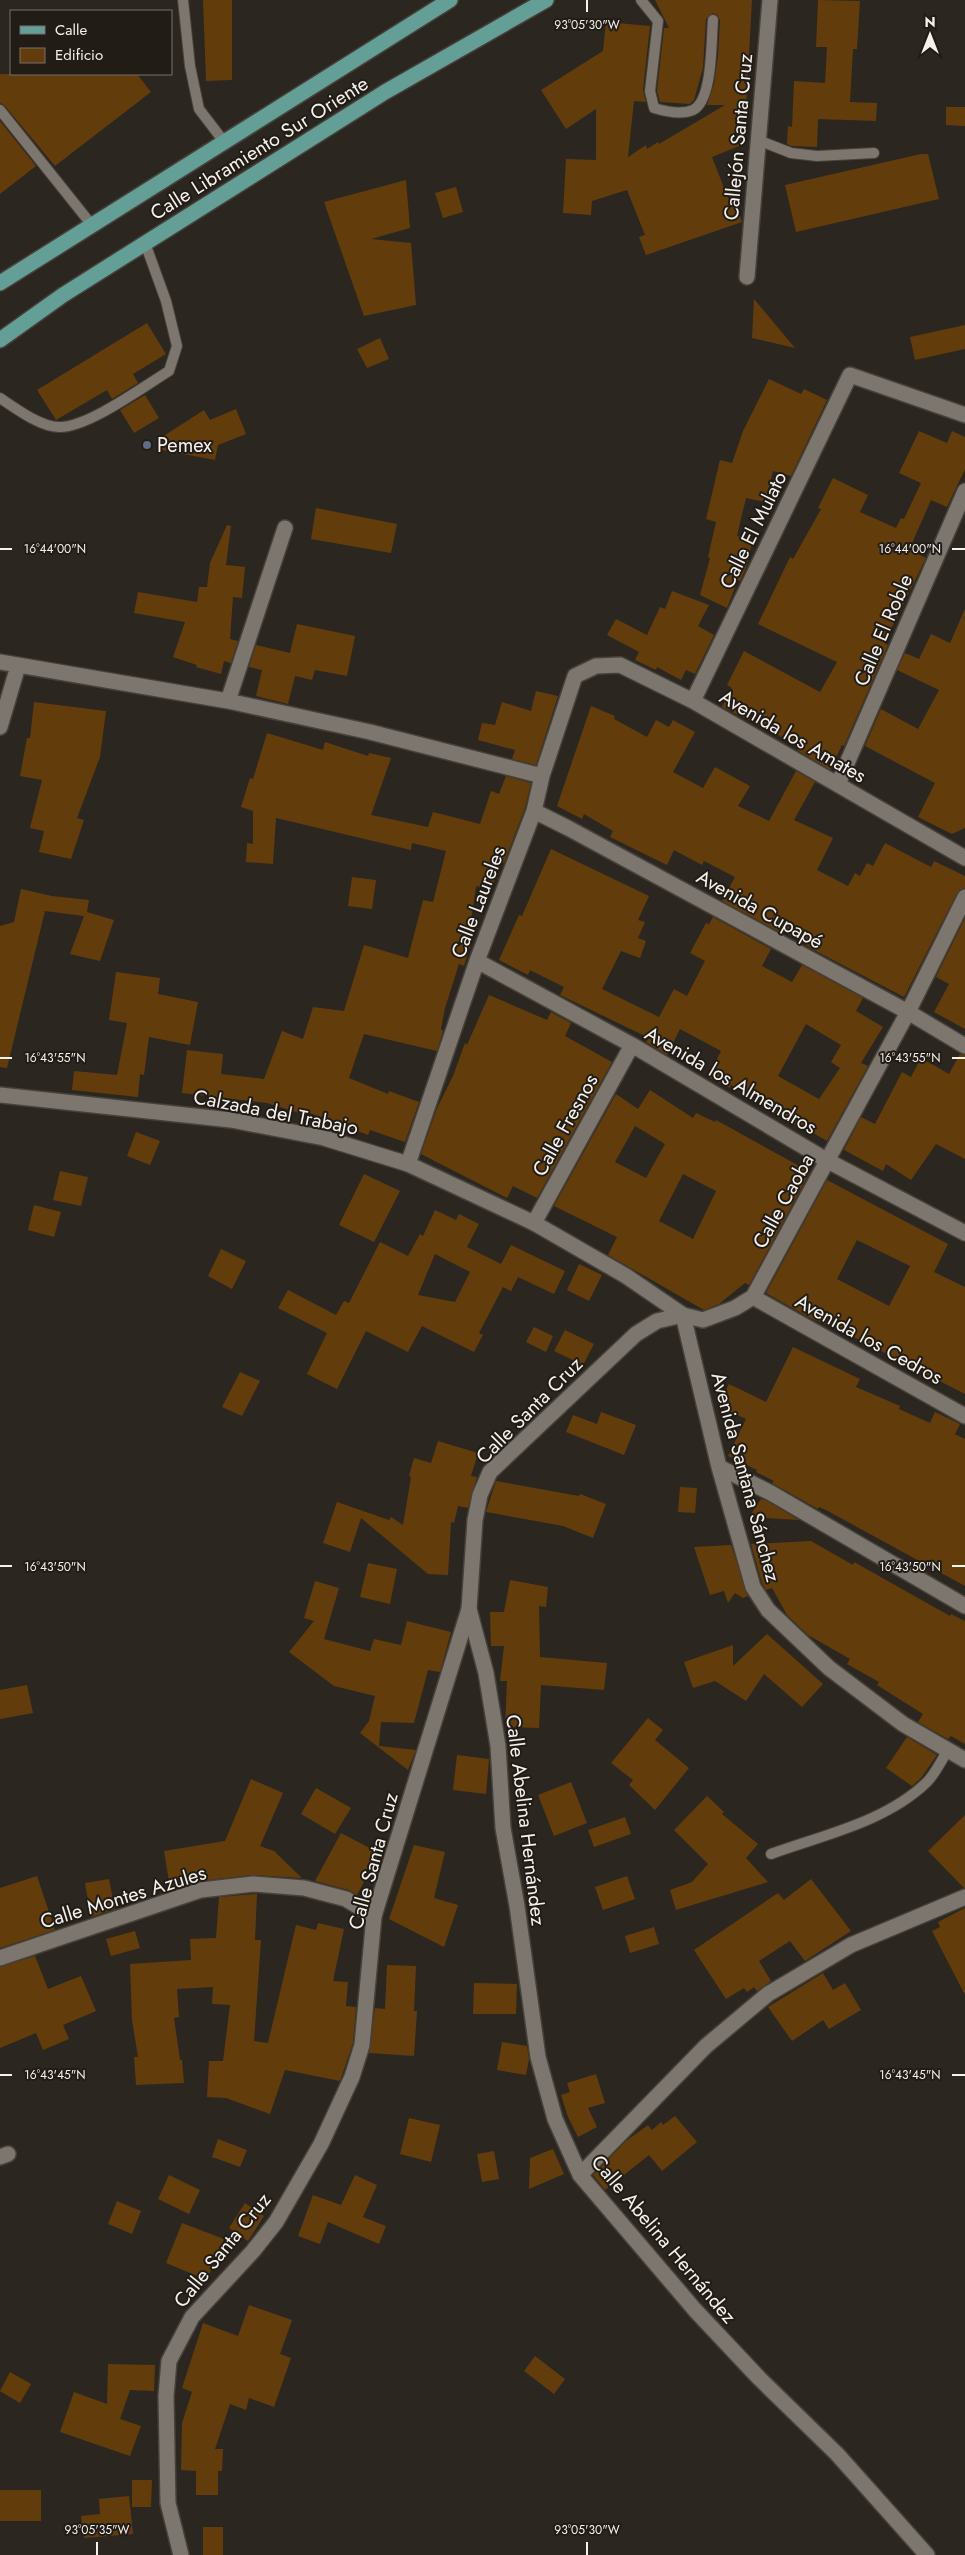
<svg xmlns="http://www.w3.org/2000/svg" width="965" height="2555" font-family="Jost,sans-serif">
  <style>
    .building { fill: #623d0b; fill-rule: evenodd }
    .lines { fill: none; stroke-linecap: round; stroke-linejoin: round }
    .lane-casing { stroke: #46413b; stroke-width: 12 }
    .street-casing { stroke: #46413b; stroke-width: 18 }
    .secondary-casing { stroke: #46413b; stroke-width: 18 }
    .primary-casing { stroke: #46413b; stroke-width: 18 }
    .lane { stroke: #7d766e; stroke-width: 10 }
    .street { stroke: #7d766e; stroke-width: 15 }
    .secondary { stroke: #7d766e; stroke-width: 15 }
    .primary { stroke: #639e97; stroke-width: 15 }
    .ticks { fill: none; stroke: #f5f1ed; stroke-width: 2 }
    .service-dot { fill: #5c6f8a; stroke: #221c17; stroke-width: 2 }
    .labels { text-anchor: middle; stroke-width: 4; stroke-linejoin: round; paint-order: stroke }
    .street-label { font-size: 20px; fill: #f5f1ed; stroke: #221c17 }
    .poi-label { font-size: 20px; fill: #f5f1ed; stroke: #221c17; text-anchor: start }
    .ticks-label { font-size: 12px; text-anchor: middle; fill: #f5f1ed; stroke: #221c17; stroke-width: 4; stroke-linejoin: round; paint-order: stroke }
  </style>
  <rect width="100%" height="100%" fill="#2c2620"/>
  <path class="building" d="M203,0h29v80l-26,1z
    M655,0h97l-8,144 -32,13 19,49 5,-2 6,18 -96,33 -7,-18 6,-2 -18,-45 -35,11 -1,14 -28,-2 3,-54 30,1v-51l-30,20 -25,-39 62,-39 3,-29 44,4 -7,64 3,12 -12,-1 -6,56 18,-12 1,4 11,-7 1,2 66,-39h-18l7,-21 4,-28 2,-36 -3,-5 -4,-2 -7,6 -3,49 -9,32 -4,4 -30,-2 -3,-11 7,-63h5z
    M818,0l42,1 -3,48h-4l-3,53 27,1 -1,18 -58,-2 -1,28 -26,-1 -4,-2 1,-18 4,1 2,-46 31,2 2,-36h-11z
    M0,74h137l14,18 -96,74 -50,-60 -5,-3z
    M946,107h19v19l-19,-1z
    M0,121l36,45 -36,28z
    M921,154h7l11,45 -143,33 -11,-47z
    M406,180l4,48 -39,11 40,4 5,62 -52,11 -40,-114z
    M456,187l7,25 -20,6 -8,-25z
    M754,299l41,49 -43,-10z
    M147,323l19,31 -33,20 5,9 -26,16 -5,-9 -51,30 -19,-30z
    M965,325v24l-50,11 -5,-23z
    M380,338l9,21 -22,9 -10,-19z
    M769,379l32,15 3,-5 23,11 -36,76 -18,-5 -8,31 -19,-4 -9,38 16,3 -7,29 -6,13 -2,-1 -11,28 -27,-13 10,-37 -2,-1 8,-35 -10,-3 14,-59 12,3 11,-32z
    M145,395l14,23 -25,15 -14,-23z
    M236,409l10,25 -28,11 -3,15 -58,-11 5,-12 42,-27 6,10z
    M919,431l28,12 5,-12 13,6v32l-18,38 -16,-7 -22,50 17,8 -42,85 4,2 -44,101 -2,-1 -12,25 -33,-20 3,-4 -78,-39 10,-19 -5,-3 17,-34 76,41 17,-30 -79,-38 32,-67 3,2 28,-50 -3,-1 15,-30 35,17 -8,17 36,16 5,-10 3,1 17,-36 -22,-10z
    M316,508l81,16 -6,29 -80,-14z
    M227,525l4,1 -5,39 19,2 -3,31 -9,-1 -3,42 8,2 -7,22 -7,-2 -3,13 -25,-7 1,-2 -24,-8 12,-35 -51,-9 4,-21 59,10 2,-15h8l3,-24z
    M672,591l37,14 -11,21 16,9 -19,39 -9,-4 -5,10 -24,-13 -1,3 -21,-10 4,-8 -32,-17 9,-16 31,16 13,-28 5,2z
    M965,609v219l-13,6 -34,-17 17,-34 -70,-37 16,-37 37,20 21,-39 -42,-20 8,-17 14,6 12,-25 19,9z
    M297,624l58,12 -8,40 -32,-6 -3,10 -17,-4 -7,28 -32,-8 6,-26 -13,-3 7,-22 34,8z
    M536,691l22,5 -22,69 -24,-6 3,-9 -37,-10 4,-17 13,2 7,-23 29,9z
    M34,702l72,9 -6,46 -23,61 7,2 -13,39 -32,-7 5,-21 -14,-3 12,-48 -22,-4 7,-38h3z
    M591,706l24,10 -1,3 33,18 9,-17 13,7 4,-7 22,12 -22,40 30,16 12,-21 35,19 -12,20 31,15 27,-50 19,11 -21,38 39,18 -16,32 31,16 7,-13 5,3 7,-13 6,3 12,-23 46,24 3,-6 31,15v12l-8,5 -53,104 -92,-48 -30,-19 -2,2 -58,-31 13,-24 -31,-16 -2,4 -28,-15 -7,15 -57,-28 3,-6 -29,-17 -2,5 -25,-13z
    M267,733l56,17 2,-8 43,14 1,-3 22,5 -20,57 57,12 5,-15 47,12 11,-33 8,3 7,-18 25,7 -6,25 -21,55 -5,-1 -7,28 -16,-4 -6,42 5,2 -11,36 -5,-2 -14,44 -4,21 2,2 -6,20 -73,-17 -15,44 39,16 1,-3 30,11 -14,40 -35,-12 -2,5 -61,-23 -1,3 -39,-12 -85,-10 5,-43 36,4 -2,20 43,5 18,-48 21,8 10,-32 31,4 20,-66 44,13 15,-58 10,2 13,-51 -34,-8 -1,7 -135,-32 -3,46 -27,-2 1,-19 6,1v-33l-12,-4 9,-29 3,1z
    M551,849l98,47 -11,24 7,2 -7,16 8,3 -6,17 -19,-7 -19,38 57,28 15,-28 13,7 18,-35 -15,-8 16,-30 3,1 4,-7 58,32 -9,17 30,16 10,-17 61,33 -7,13 27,16 -22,36 7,3 -41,75 -24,-14 -1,2 -38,-23 1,-2 -34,-19 -1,3 -22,-11 13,-26 -41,-22 -13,26 -21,-13 3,-4 -89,-43 4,-8 -34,-17 -2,5 -29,-15 20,-45 3,1zM806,1024l35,21 -10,17 9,6 -21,31 -41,-23z
    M352,877l24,3 -4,29 -24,-3z
    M21,889l31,7 37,4 -2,12 27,8 -14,41 -30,-7 14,-38 -39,-5 -38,157 -7,-1v-141l14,-4z
    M965,918v111l-31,-17 15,-28 -13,-7z
    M116,972l44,6 -2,16 40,8 -8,43 -41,-8 -5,38 -4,-1 -2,23 -66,-7 2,-19 43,4 10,-52 -18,-3z
    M489,995l58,25 4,-8 20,11 -6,13 47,26 -75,136 -24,-12 -6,12 -86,-44 16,-46 16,-32 12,-33 2,2z
    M960,1054l5,1v104l-29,-15 -25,36 -25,-16 -3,7 -39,-21 17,-33 14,7 27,-52 9,5 10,-19 28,16z
    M650,1090l43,28 3,-5 19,9 1,-2 94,52 -61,113 -4,-2 -26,21 -15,6 -96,-55 9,-18 -63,-31 62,-112 22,15zM635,1126l30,18 -19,34 -31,-16zM683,1174l33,17 -23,48 -34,-18z
    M136,1132l24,9 -10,24 -23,-9z
    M60,1171l28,6 -7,29 -28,-6z
    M364,1174l36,17 -26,51 -35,-17z
    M827,1180l121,64 -14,28 31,15v107l-129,-66 -24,-9 -46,-26zM857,1240l53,26 -21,40 -52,-27z
    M34,1205l27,7 -7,25 -26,-7z
    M435,1210l21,10 3,-6 20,10 -12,23 34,17 10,-19 54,26 -11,23 -36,-17 -7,14 -8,-4 -24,46 4,2 -9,17 -52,-26 -14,26 -42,-21 -29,58 -30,-15 20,-41 -49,-25 10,-18 48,25 8,-14 5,2 31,-61 28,14 12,-22 3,2zM435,1254l35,18 -15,30 -37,-7z
    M221,1249l25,12 -14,28 -24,-13z
    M579,1264l23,11 -13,26 -22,-11z
    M534,1327l19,9 -7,16 -20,-10z
    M565,1330l29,14 -11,21 -29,-14z
    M793,1347l67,32 -4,8 44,19 -1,3 31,14 5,-11 25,12 -5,10 10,5v147l-139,-76 -7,-3 -1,2 -46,-26 2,-2 -18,-9 1,-2 -29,-14 18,-37 -28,-13 11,-22 37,18z
    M240,1372l20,9 -18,35 -20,-9z
    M601,1412l35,13 -12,30 -58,-23 7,-17 24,9z
    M438,1441l40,12 -7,23 6,1 -9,31 -10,-2 -4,17 -3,-1 -3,53 -20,-1 -67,-56 -11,34 -27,-9 14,-41 52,18 2,-3 12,8 8,-48 -2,-1 5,-18 17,5z
    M496,1481l83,15 1,-2 26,10 -13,34 -30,-12 -77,-14z
    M680,1487l17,1 -2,25 -17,-1z
    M761,1499l6,2 32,19 -50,-3z
    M811,1541l42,24 1,-3 96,54 1,-2 14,7v123l-14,-8 -3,3 -30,-17 5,-8 -46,-29 2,-3 -32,-18 3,-5 -42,-24 -21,-20 -15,-27 -6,2 -4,-7 -11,-39z
    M731,1545l17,51 -5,2 -8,-5 -7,10 -4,-12 -14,4 -16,-48z
    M368,1563l29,6 -7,35 -30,-7z
    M510,1580l38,7 -2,20 -7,-1 1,51 67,6 -3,27 -63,-5 -2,43 -34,-1 2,-46h-7l4,-35h-13l-1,-34h14z
    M315,1581l24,7 -15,51 46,12 4,-12 27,6 6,-24 44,11 -11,40 -12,-2 -14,53 -33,-1 -2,24 37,4 -8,20 -48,-37 9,-12 6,-25 -41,-10 -45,-34 25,-31 -10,-3z
    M767,1634l56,50 -21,23 -38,-33 -18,27 -31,-20 -22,7 -9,-26 49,-17v21z
    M27,1685l6,28 -33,6v-29z
    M648,1718l15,12 -8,10 34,28 -34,42 -26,-25 4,-5 -22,-17z
    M907,1737l30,18 -16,23 -9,8 -26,-18z
    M457,1755l32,4 -3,35 -33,-4z
    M251,1779l32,14 -23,53 14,5 28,27 -50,-3 -52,6 -30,7 -6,-37 61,-10z
    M571,1782l16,41 -33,13 -16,-41z
    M316,1788l35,20 -16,26 -34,-20z
    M707,1796l17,16 -2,2 36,30 -12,14 22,24 -92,28 -6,-20 22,-8 16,-18 -34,-34z
    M965,1815v73h-1l-36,-37z
    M625,1817l6,17 -37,13 -6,-17z
    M341,1833l38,20 -22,42 -8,-5 -34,-9z
    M414,1845l31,7 -11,46 24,7 -14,42 -55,-28z
    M37,1876l18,54 -55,18v-60z
    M627,1876l8,23 -32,11 -8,-23z
    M109,1879l6,30 -24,8 -6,-34z
    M811,1879l40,52 -46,30 -15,-20 -31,20 12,20 -14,10 -3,-4 -7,5 -3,-4 -18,11 -32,-49 84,-57 6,7z
    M257,1894l-2,46h6l-7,101 14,2 28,-118 20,5 2,-7 26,6 -11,52 15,1 -2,24 10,1 -3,36 -13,38 -55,-11 -15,44 -44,-16 -19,-1 2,-36h14l7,-56 -18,-1 1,-17 -36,2 2,28 -5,1 6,42h2l2,23 -48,2 -2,-28h4l-6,-37 -2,-56 61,-4 -1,-21 26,-1 3,-41z
    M965,1908v87l-33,-64 8,-4 -2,-5z
    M654,1927l5,17 -29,9 -5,-17z
    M135,1931l5,17 -29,8 -5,-17z
    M35,1956l13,33 33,-13 15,35 -33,14 6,14 -26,11 -7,-17 -36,15v-81z
    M387,1965l29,1 -2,45h3l-3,45 -45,-3 6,-45 10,1z
    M823,1973l10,17 12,-7 16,27 -32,19 -6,-9 -31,21 -24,-34z
    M474,1983l43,1 -1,30h-43z
    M502,2042l25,4 2,13 -3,16 -29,-5z
    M596,2074l9,29 -17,5 9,19 -19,10 -10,-20 -7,-22 9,-3 -3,-9z
    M675,2116l22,26 -35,29 -13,-16 -44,35 -12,-15 33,-34 22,-16 4,5 9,-8 2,3z
    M409,2118l31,7 -9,37 -31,-8z
    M218,2139l29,11 -7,17 -28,-10z
    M553,2149l11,25 -35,15 1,-31z
    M494,2151l5,28 -17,3 -5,-28z
    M169,2175l31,15 -11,24 -31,-15z
    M355,2175l22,10 -14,32 23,9 -7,18 -51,-22 -8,22 -22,-8 15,-41 28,10z
    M117,2201l24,10 -9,23 -24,-10z
    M245,2203l19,13 -16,25 -19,-13z
    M182,2223l42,16 -17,41 -41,-17z
    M249,2305l43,15 -12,34 11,4 -17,49 -25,-9 -3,12 -16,-6 -15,45h8l-1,22h-4v24h-22v-24l-15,-1 1,-47 10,-31 -10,-4 21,-65 35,13z
    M535,2356l30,23 -11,15 -30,-23z
    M108,2364l47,1 -1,26 -24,-1 -10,29 21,7 -11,30 -70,-24 14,-40 33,12z
    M10,2372l21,12 -11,19 -20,-12z
    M132,2480h20l-1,27h-19z
    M0,2490h41v31h-41z
    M129,2496l4,38 -49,4 -3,-22 19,-2 -1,-15z
    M203,2527h20v28h-20z"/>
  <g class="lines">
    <g class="lane-casing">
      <path id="lane" d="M183,0l7,66 9,43 26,34
        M641,0l17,21 -8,70 4,17c10,3 28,7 39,2 20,-10 18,-69 20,-90
        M0,110l91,114
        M758,140l33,13 26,3 57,-3
        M0,398c15,10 40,29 59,29 28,1 84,-40 110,-56l8,-25 -11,-45 -21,-58
        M771,1854c52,-19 115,-32 156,-72 8,-8 14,-21 21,-32"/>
    </g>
    <g class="street-casing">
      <path id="street" d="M747,277l23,-277
        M0,662l228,39 142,31 172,44
        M228,701l57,-173
        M693,701l157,-326 115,40
        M0,727l18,-61
        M838,784l127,-293
        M534,811l34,17 340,184 57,34
        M965,897l-57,115 -155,285 -18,11 -32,12 -20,-5 36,152 34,120 15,23 61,58 74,56 62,36
        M477,961l155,84 196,116 137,72
        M408,1164l69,-203 57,-150 8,-35 33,-100 21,-10 24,-1 73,36 272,157
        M534,1223l98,-178
        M753,1297l212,119
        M719,1467l52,26 194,113
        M469,1609l17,64 12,73 5,82 14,78 21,151 17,62 25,56 115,135 64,68 78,76 90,101
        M0,1958l201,-68 52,-6 51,4 42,11 28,17
        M0,2157l8,-3
        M580,2175l126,-129 62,-52 83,-49 114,-48"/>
    </g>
    <g class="secondary-casing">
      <path id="secondary" d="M0,1095l231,25 93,18 84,26 126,59 92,53 57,39
        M181,2555l-13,-52 -2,-107 3,-35 23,-44 61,-66 23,-29 45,-78 31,-67 10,-32 12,-129 95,-307 6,-89 5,-25 10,-23 146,-138 21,-13 26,-6"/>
    </g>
    <g class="primary-casing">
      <path id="primary" d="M0,283l450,-283
        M0,340l63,-45 322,-203 161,-92"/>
    </g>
    <use href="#lane" class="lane"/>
    <use href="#street" class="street"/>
    <use href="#secondary" class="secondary"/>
    <use href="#primary" class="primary"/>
  </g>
  <path class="ticks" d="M587,0v12M0,549h12M952,549h13M0,1058h12M952,1058h13M0,1566h12M952,1566h13M0,2075h12M952,2075h13M97,2542v13M587,2542v13"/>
  <circle class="service-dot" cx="147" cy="445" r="5"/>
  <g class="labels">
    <g class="street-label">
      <text transform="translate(738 137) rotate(-85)" y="7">Callejón Santa Cruz</text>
      <text transform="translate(259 148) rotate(-32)" y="7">Calle Libramiento Sur Oriente</text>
      <text transform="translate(753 530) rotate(-64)" y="7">Calle El Mulato</text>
      <text transform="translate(883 630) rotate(-67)" y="7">Calle El Roble</text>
      <text transform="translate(793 736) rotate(30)" y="7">Avenida los Amates</text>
      <text transform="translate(478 902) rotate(-69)" y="7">Calle Laureles</text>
      <text transform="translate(760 909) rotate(29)" y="7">Avenida Cupapé</text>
      <text transform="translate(731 1080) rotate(30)" y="7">Avenida los Almendros</text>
      <text transform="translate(276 1112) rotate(11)" y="7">Calzada del Trabajo</text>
      <text transform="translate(565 1125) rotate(-61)" y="7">Calle Fresnos</text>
      <text transform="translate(783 1201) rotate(-61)" y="7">Calle Caoba</text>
      <text transform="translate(869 1339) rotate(29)" y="7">Avenida los Cedros</text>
      <text transform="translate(529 1410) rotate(-45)" y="7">Calle Santa Cruz</text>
      <text transform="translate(746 1477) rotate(75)" y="7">Avenida Santana Sánchez</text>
      <text transform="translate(526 1820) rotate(83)" y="7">Calle Abelina Hernández</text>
      <text transform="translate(373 1861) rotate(-75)" y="7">Calle Santa Cruz</text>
      <text transform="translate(123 1897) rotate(-17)" y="7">Calle Montes Azules</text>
      <text transform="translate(664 2239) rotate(50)" y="7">Calle Abelina Hernández</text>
      <text transform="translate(222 2250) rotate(-51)" y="7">Calle Santa Cruz</text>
    </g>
    <g class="poi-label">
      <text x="157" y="452">Pemex</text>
    </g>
  </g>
  <g class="ticks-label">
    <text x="587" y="29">93°05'30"W</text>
    <text x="55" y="553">16°44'00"N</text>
    <text x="910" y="553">16°44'00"N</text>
    <text x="55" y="1062">16°43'55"N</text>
    <text x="910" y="1062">16°43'55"N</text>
    <text x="55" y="1571">16°43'50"N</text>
    <text x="910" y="1571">16°43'50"N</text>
    <text x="55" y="2079">16°43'45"N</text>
    <text x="910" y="2079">16°43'45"N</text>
    <text x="97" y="2534">93°05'35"W</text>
    <text x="587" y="2534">93°05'30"W</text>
  </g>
  <rect x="10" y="10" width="162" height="65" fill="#221c17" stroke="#76716d"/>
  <rect x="20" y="26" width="25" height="8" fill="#639e97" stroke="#76716d"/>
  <text x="55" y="35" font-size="15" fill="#f5f1ed">Calle</text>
  <rect x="20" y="48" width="25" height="15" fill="#623d0b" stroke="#76716d"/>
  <text x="55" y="60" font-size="15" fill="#f5f1ed">Edificio</text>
  <g transform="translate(930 35)" stroke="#221c17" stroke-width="4" paint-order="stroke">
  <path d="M0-4L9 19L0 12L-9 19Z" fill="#f5f1ed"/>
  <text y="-8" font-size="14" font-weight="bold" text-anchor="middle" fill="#f5f1ed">N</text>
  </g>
</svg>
